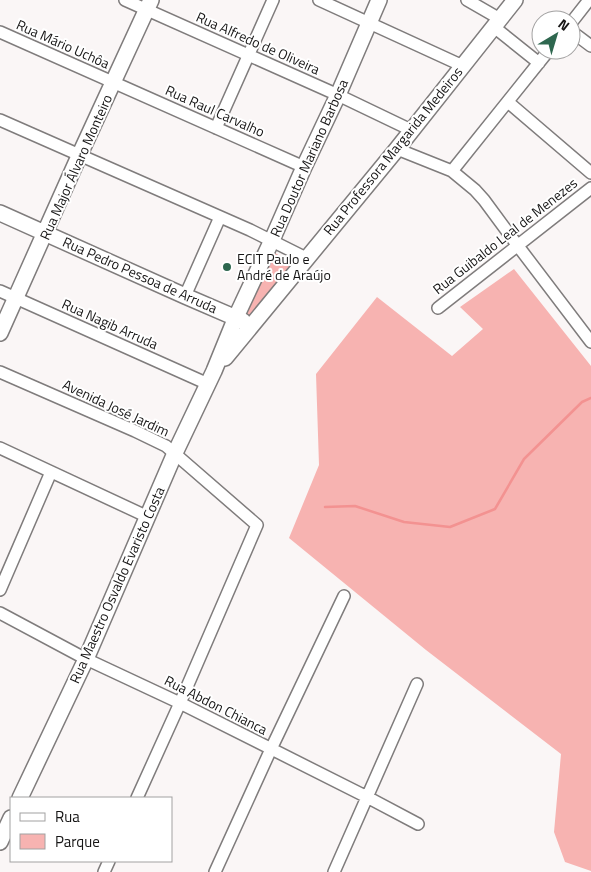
<svg xmlns="http://www.w3.org/2000/svg" width="591" height="872" font-family="'Titillium Web',sans-serif">
  <style>
    .green { fill: #f7b3b1 }
    .lines { fill: none; stroke-linecap: round; stroke-linejoin: round }
    .stream { stroke: #f39291; stroke-width: 2.5 }
    .street-casing { stroke: #7f7c7c; stroke-width: 14 }
    .secondary-casing { stroke: #7f7c7c; stroke-width: 18 }
    .street { stroke: #fff; stroke-width: 11 }
    .secondary { stroke: #fff; stroke-width: 15 }
    .poi-dot { fill: #2e674f; stroke: #fff; stroke-width: 2 }
    .labels { text-anchor: middle; stroke-width: 4; stroke-linejoin: round; paint-order: stroke }
    .street-label { font-size: 14px; fill: #161515; stroke: #fff }
    .poi-label { font-size: 14px; fill: #161515; stroke: #fff; text-anchor: start }
  </style>
  <rect width="100%" height="100%" fill="#faf6f6"/>
  <path class="green" d="M272,251l24,15 -48,55 -3,-8z
    M514,269l77,97v505l-26,-9 -11,-30 7,-78 -135,-104 -137,-112 30,-73 -3,-91 61,-77 75,59 31,-27 -23,-22z"/>
  <g class="lines">
    <path class="stream" d="M325,507l30,-1 49,16 46,5 45,-18 29,-50 58,-57 9,-4"/>
    <g class="street-casing">
      <path id="street" d="M125,0l213,95 73,35
        M319,0l144,66
        M467,0l33,19
        M571,23l18,-23
        M494,27l45,36
        M571,31l20,15
        M0,32l304,135
        M508,102l83,71
        M0,120l250,110 56,28
        M216,128l57,-128
        M397,149l55,22 23,19 9,10 34,46 73,96
        M452,171l97,-121
        M0,291l208,93
        M185,296l35,-79
        M438,308l153,-120
        M0,372l135,59 31,15 91,79 -77,178 -43,95
        M0,448l148,69
        M0,590l51,-118
        M0,613l86,46 94,44 187,94 51,27
        M104,872l5,-11
        M215,872l56,-123 73,-153
        M334,872l83,-188"/>
    </g>
    <g class="secondary-casing">
      <path id="secondary" d="M0,213l185,83 58,25
        M0,333l80,-179 71,-154
        M225,358l172,-209 118,-149
        M20,798l66,-139 89,-206 39,-82 22,-54 36,-77 32,-73 34,-72 41,-95
        M0,842l11,-24"/>
    </g>
    <use href="#street" class="street"/>
    <use href="#secondary" class="secondary"/>
  </g>
  <circle class="poi-dot" cx="227" cy="267" r="5"/>
  <g class="labels">
    <g class="street-label">
      <text transform="translate(258 43) rotate(24)" y="5">Rua Alfredo de Oliveira</text>
      <text transform="translate(63 44) rotate(24)" y="5">Rua Mário Uchôa</text>
      <text transform="translate(215 111) rotate(24)" y="5">Rua Raul Carvalho</text>
      <text transform="translate(393 151) rotate(-51)" y="5">Rua Professora Margarida Medeiros</text>
      <text transform="translate(309 158) rotate(-66)" y="5">Rua Doutor Mariano Barbosa</text>
      <text transform="translate(76 167) rotate(-66)" y="5">Rua Major Álvaro Monteiro</text>
      <text transform="translate(505 236) rotate(-38)" y="5">Rua Guibaldo Leal de Menezes</text>
      <text transform="translate(140 275) rotate(24)" y="5">Rua Pedro Pessoa de Arruda</text>
      <text transform="translate(110 324) rotate(24)" y="5">Rua Nagib Arruda</text>
      <text transform="translate(116 408) rotate(25)" y="5">Avenida José Jardim</text>
      <text transform="translate(117 585) rotate(-66)" y="5">Rua Maestro Osvaldo Evaristo Costa</text>
      <text transform="translate(216 705) rotate(27)" y="5">Rua Abdon Chianca</text>
    </g>
    <g class="poi-label">
      <text x="237" y="264">ECIT Paulo e<tspan x="237" dy="16">André de Araújo</tspan></text>
    </g>
  </g>
  <rect x="10" y="797" width="162" height="65" fill="#ffffff" stroke="#a2a1a1"/>
  <rect x="20" y="813" width="25" height="8" fill="#ffffff" stroke="#a2a1a1"/>
  <text x="55" y="822" font-size="15" fill="#161515">Rua</text>
  <rect x="20" y="834" width="25" height="15" fill="#f7b3b1" stroke="#a2a1a1"/>
  <text x="55" y="847" font-size="15" fill="#161515">Parque</text>
  <g transform="translate(556 35) rotate(38)"><circle r="24" fill="#ffffff" stroke="#a2a1a1"/>
  <path d="M0-4L9 19L0 12L-9 19Z" fill="#2e674f"/>
  <text y="-8" font-size="14" font-weight="bold" text-anchor="middle" fill="#161515">N</text>
  </g>
</svg>
